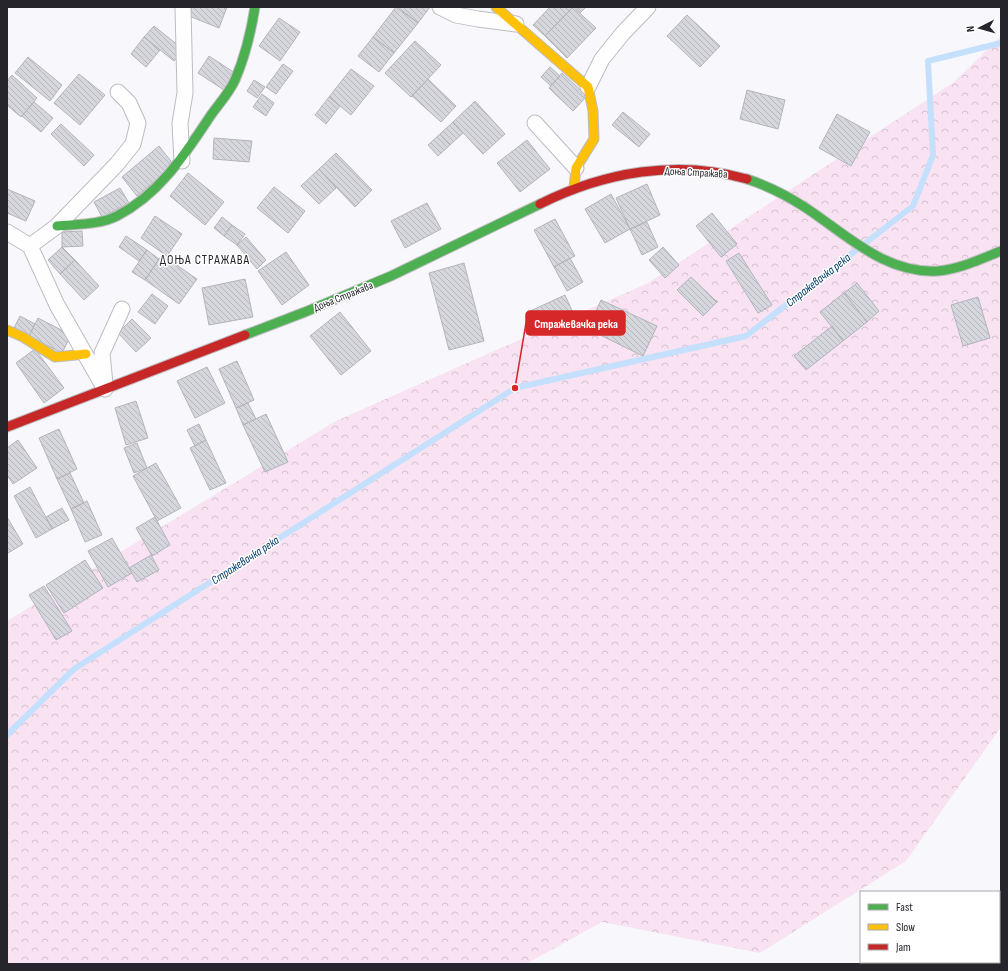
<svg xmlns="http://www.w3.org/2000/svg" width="1008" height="971" font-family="'Sofia Sans Condensed',sans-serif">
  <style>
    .forest { fill: url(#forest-crowns) }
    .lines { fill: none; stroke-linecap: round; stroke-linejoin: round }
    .stream { stroke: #c4e0fc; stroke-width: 6 }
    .building { fill: url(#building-back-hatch); stroke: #b3b5ba }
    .street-casing { stroke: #bdbcc1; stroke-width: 17 }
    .fast-casing { stroke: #bdbcc1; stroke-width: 11 }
    .slow-casing { stroke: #bdbcc1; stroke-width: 11 }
    .jam-casing { stroke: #bdbcc1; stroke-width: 11 }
    .street { stroke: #fefeff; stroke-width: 15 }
    .fast { stroke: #4caf50; stroke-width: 9 }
    .slow { stroke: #ffc107; stroke-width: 9 }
    .jam { stroke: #c62828; stroke-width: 9 }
    .labels { text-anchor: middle; stroke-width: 3; stroke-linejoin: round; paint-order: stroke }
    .street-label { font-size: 11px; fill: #26252c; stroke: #fff }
    .water-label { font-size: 12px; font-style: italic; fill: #003b66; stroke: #fff }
    .quarter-label { font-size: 13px; letter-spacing: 1px; fill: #26252c; stroke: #fff }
    .leader { fill: none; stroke: #d62828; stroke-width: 1.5 }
    .callout-dot { fill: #d62828; stroke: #fff; stroke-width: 1.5 }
    .callout { fill: #d62828; stroke: #d62828; stroke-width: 1.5 }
    .callout-label { font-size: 12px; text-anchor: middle; font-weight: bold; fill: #fff }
  </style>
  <defs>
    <pattern id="forest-crowns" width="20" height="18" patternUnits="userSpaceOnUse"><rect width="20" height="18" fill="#f9e2f2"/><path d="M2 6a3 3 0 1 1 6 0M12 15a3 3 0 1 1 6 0" fill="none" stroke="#d5c2d0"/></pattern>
    <pattern id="building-back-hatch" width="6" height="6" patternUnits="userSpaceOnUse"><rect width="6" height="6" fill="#d5d7dc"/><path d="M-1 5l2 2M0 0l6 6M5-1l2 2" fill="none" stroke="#b7b8bd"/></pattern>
  </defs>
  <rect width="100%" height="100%" fill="#f8f8fc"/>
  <path class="forest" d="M1001,36v691l-95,134 -146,92 -158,-31 -76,42h-519v-343l329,-200 312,-138 306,-201z"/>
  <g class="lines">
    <path class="stream" d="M7,735l67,-66 441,-281 231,-52 167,-130 20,-51 -5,-94 73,-18"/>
  </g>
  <path class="building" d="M192,7h35l-8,21 -30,-12z
    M396,7l22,16 -24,30 -21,-16z
    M398,7h32l-12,16z
    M550,7h23l-28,29 -12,-11z
    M573,7l23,21 -29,30 -22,-22z
    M575,7h11l-6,6z
    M687,15l33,31 -20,21 -33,-31z
    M279,18l21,14 -20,29 -21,-15z
    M154,26l30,24 -10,11 -30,-24z
    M144,37l16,13 -14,17 -15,-13z
    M373,37l21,16 -15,19 -21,-16z
    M415,41l26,24 -30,32 -26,-24z
    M209,56l26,17 -11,17 -26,-17z
    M28,57l34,28 -12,16 -35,-28z
    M283,64l10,7 -17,23 -10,-7z
    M550,67l10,9 -9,10 -10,-9z
    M351,69l23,17 -23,29 -22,-18z
    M562,73l25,23 -14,15 -24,-23z
    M79,74l26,21 -25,30 -26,-22z
    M12,75l25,23 -16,19 -14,-12v-24z
    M428,79l28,27 -15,16 -29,-26z
    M254,80l11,7 -8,11 -10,-7z
    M747,90l38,10 -7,29 -38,-10z
    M262,94l12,9 -8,13 -13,-9z
    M329,97l11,9 -14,18 -11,-9z
    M475,101l30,33 -22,20 -30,-32z
    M34,102l19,16 -12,14 -19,-16z
    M623,112l27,22 -11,13 -27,-22z
    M837,114l33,18 -19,34 -32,-18z
    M453,122l10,11 -13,12 -10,-11z
    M61,124l33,31 -10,11 -33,-32z
    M440,134l10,11 -12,11 -10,-11z
    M214,138l38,3 -3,21 -36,-3z
    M527,140l23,29 -30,23 -23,-29z
    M159,146l15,19 -37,31 -15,-19z
    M336,153l36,37 -17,17 -36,-38z
    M319,169l17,19 -17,16 -18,-18z
    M188,173l36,29 -19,23 -35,-29z
    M647,184l13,31 -30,14 -14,-31z
    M274,187l31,24 -17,22 -31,-25z
    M120,188l9,15 -27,14 -8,-15z
    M7,189l28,12 -9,20 -19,-8z
    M611,194l19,35 -25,14 -20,-34z
    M427,203l14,26 -36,19 -14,-27z
    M712,213l25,31 -16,13 -25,-31z
    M155,216l27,18 -15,22 -26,-18z
    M222,217l10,8 -8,11 -10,-8z
    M555,219l20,37 -21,11 -20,-37z
    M647,222l11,25 -16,8 -12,-26z
    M232,225l13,9 -8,11 -13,-9z
    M82,231l1,15 -21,1v-15z
    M126,236l21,14 -8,11 -20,-14z
    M246,237l20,23 -9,9 -20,-24z
    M62,247l13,13 -15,14 -12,-14z
    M663,247l16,18 -14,13 -16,-18z
    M147,250l12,9 -14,21 -13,-8z
    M286,252l23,33 -27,20 -24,-34z
    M739,253l33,52 -14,8 -32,-52z
    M162,255l35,24 -18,25 -34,-24z
    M570,258l13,24 -16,9 -13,-24z
    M75,260l24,26 -15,14 -24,-26z
    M464,263l20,78 -35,9 -20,-77z
    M691,277l26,25 -14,14 -26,-26z
    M245,279l8,38 -44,8 -7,-37z
    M857,283l22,28 -12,11 -23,-29z
    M844,293l23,29 -24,19 -23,-29z
    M152,294l16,12 -13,18 -17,-12z
    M565,295l9,20 -39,18 -9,-20z
    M978,297l12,41 -27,8 -12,-41z
    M601,300l56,26 -14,30 -55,-27z
    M340,312l31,39 -30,24 -31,-39z
    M20,316l15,8 -6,12 -15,-8z
    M38,318l33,17 -9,18 -33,-17z
    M132,319l19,19 -15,14 -18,-19z
    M832,326l11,15 -37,29 -12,-14z
    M35,349l29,39 -20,15 -28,-40z
    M237,361l17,39 -18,8 -17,-39z
    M207,367l18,36 -30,15 -18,-37z
    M136,401l12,37 -22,7 -11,-37z
    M248,403l8,16 -13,6 -7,-17z
    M266,414l22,48 -23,10 -22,-47z
    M199,424l7,16 -11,6 -8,-16z
    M59,429l18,40 -20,10 -18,-41z
    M18,440l19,28 -24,16 -6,-9v-27z
    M206,440l20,43 -16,7 -20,-42z
    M137,443l10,25 -13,5 -10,-25z
    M156,463l25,45 -24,13 -24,-45z
    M70,473l14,30 -13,6 -14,-30z
    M30,487l22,42 -16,9 -22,-42z
    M87,501l15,34 -17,7 -14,-33z
    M62,508l7,12 -17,9 -6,-12z
    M7,517l16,27 -15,9 -1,-2z
    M155,517l15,28 -18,11 -16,-28z
    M112,538l20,35 -24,14 -20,-36z
    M151,555l8,15 -22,12 -8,-14z
    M85,560l18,28 -39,25 -18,-28z
    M44,586l28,45 -16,9 -27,-45z"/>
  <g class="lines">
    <g class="street-casing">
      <path id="street" d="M440,7l16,8 22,4 38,5
        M588,87l14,-28 21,-26 25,-26
        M535,123l41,45
        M182,161l-2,-38 5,-30 -2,-86
        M7,232l23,14 27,59 48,84
        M30,246l27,-20 60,-62 16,-20 5,-21 -9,-20 -11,-11
        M105,384l-3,-31 20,-44"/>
    </g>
    <g class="fast-casing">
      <path id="fast" d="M747,179c21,7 41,17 59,29 41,27 79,66 132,63 22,-2 43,-12 63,-20
        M57,226c20,-2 42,-1 60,-10 43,-22 68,-62 94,-101 8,-11 18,-22 24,-35 10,-23 16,-48 20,-73
        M245,335l60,-23 86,-36 149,-72"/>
    </g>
    <g class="slow-casing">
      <path id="slow" d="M496,7l92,80 5,24 1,28 -18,29 -2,20
        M7,330l16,7 32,20 31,-3"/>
    </g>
    <g class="jam-casing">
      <path id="jam" d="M540,204c64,-32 137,-45 207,-25
        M7,427l238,-92"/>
    </g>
    <use href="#street" class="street"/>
    <use href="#fast" class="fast"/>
    <use href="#slow" class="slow"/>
    <use href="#jam" class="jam"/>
  </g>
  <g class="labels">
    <g class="street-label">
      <text transform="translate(696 172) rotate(3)" y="4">Доња Стражава</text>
      <text transform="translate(343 296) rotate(-22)" y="4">Доња Стражава</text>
    </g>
    <g class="water-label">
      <text transform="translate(818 280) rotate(-38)" y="4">Стражевачка река</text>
      <text transform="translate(245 560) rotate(-33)" y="4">Стражевачка река</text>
    </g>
    <g class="quarter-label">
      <text x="205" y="264">ДОЊА СТРАЖАВА</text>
    </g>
  </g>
  <path class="leader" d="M515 388L526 323"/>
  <circle class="callout-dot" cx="515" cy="388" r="4"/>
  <rect class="callout" x="526" y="311" width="99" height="24" rx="4"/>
  <g class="callout-label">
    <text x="576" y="328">Стражевачка река</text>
  </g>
  <rect width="1008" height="971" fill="none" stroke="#26252c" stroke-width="16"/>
  <rect x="860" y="891" width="140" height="72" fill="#ffffff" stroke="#a8a8ab"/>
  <rect x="868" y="904" width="20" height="6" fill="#4caf50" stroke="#a8a8ab"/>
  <text x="896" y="911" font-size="12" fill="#26252c">Fast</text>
  <rect x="868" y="924" width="20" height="6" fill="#ffc107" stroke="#a8a8ab"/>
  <text x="896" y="931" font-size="12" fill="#26252c">Slow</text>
  <rect x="868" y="944" width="20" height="6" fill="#c62828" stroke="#a8a8ab"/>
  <text x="896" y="951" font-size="12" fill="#26252c">Jam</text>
  <g transform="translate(980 28) rotate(264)" stroke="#ffffff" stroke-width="3" paint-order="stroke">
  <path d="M0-3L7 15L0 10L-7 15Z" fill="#26252c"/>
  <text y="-6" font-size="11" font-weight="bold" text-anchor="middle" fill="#26252c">N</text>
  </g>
</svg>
